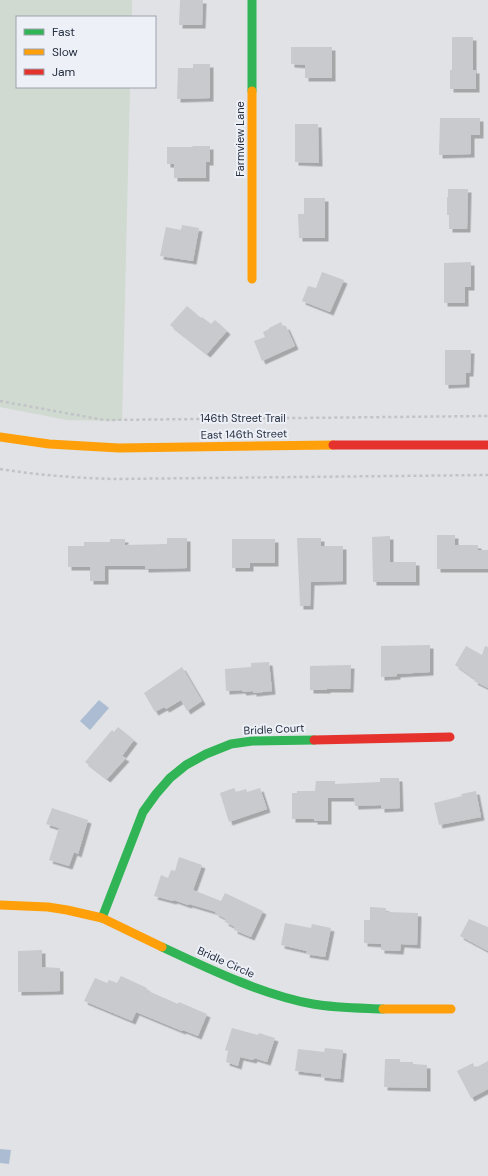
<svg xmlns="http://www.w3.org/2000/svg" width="488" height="1176" font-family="'DM Sans',sans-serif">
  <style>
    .green { fill: #d0dad0 }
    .water { fill: #acbdd3 }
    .building { fill: #c8cacd; filter: url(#shadow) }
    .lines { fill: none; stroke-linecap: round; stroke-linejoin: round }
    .path { stroke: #c2c3c8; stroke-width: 2.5; stroke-dasharray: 3 3; stroke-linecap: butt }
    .fast { stroke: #30b455; stroke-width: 9 }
    .slow { stroke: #ff9f0a; stroke-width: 9 }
    .jam { stroke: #e5322d; stroke-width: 9 }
    .labels { text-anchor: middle; stroke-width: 4; stroke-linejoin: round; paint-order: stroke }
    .street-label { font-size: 11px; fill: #252e40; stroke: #edf0f6 }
  </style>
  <defs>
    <filter id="shadow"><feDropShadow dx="3.5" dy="3.5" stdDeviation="0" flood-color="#0004"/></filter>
  </defs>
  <rect width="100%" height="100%" fill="#e0e2e5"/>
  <path class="green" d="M0,0h132v17h-115v70h113l-8,334 -55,-1 -67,-13z"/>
  <path class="water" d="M99,700l10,8 -19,22 -10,-9z
    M0,1149l11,1 -2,14 -9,-1z"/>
  <path class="building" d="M180,0h23l-1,25h-23z
    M452,37h21v33h3v19h-26v-19h2z
    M291,47h41v31h-27v-13l-14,-1z
    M193,64h17v34l-33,1 1,-31h15z
    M440,118h40v17h-9v19l-32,1z
    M295,124h23l1,39 -24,-1z
    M193,146h17v16h-4v16h-32v-14h-7v-17h25z
    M448,189h20l-1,40h-18v-14h-2v-18h1z
    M304,198h21v40h-26l-1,-24h6z
    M182,225l17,3 -6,33 -33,-5 6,-29 15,3z
    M471,262v25h-6v16h-21v-40z
    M322,272l22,8 -14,32 -28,-11 6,-15 8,2z
    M187,306l14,12 1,-1 9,7 4,-4 12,11 -20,23 -37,-29z
    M281,322l2,5 3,-1 9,20 -33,15 -8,-20 11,-4 -2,-5 6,-3v-1z
    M445,350h26l-1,23h-4v11l-21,1z
    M437,535h18v10h23v5h10v19h-51z
    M390,536v26h26v20h-43l-1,-45z
    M167,538h20v30l-42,1v-3h-40v15h-15v-14h-22v-21h16v-4h26v-3h15v6l42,-1z
    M297,538h24v8h22v35l-32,1 -1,24h-10z
    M232,539h43v24h-25v5h-18z
    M430,645v27l-33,2v2l-16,1v-31z
    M466,646l16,9 3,-9 3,1v41l-14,-7 1,-2 -20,-14z
    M269,662l3,29 -19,2v-2l-10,1 -1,-2 -16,1 -1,-22 26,-2v-4z
    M351,665l-1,24h-23v1h-17v-24z
    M182,667l20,34 -15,10 -6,-11 -15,9 -2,-2 -9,5 -11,-19z
    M118,727l16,13 -12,16 4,2 -19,21 -22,-17 27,-32 2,2z
    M380,778h19l1,30 -19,1v-4l-26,1 -1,-8h-26v23h-14v-2h-22v-26h5v-2h18l1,-10h19v3l45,-2z
    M234,788l2,4 10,-3 1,3 13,-4 7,21 -38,13 -9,-29z
    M476,791l5,26 -42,8 -5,-22 28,-7 -1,-2z
    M52,808l36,12 -10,34 -4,-2 -5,14 -20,-6 10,-32 -13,-4z
    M179,857l23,8 -9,25 28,11 4,-8 38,18 -12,26 -17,-7 1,-3 -10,-5 1,-3 -11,-6 1,-1 -27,-8 -1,1 -14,-5 -1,1 -19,-5 7,-21 7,3 3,-8 4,1z
    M370,907l16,1v4l32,1 -1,32 -16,-1 -1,7 -19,-1v-6l-17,-1v-23h6z
    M469,919l19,8v24l-28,-15z
    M285,923l26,5 1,-4 19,4 -6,29 -19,-3 1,-3 -26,-6z
    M42,950v17l18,1v23l-42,1v-41z
    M121,976l26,12 -1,2 32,14 1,-2 28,12 -9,22 -15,-6 -1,1 -46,-19 -4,9 -48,-20 11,-23 12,5 2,-3 8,3z
    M232,1028l26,7 1,-2 16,5 -8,24 -13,-4 -1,2 -13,-3 -2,9 -12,-4 2,-11 -3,-1z
    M325,1048l18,2 -3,29 -19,-2v-3l-26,-3 3,-22 26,3z
    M385,1059h15v3h13v2l14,1v23l-43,-1z
    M488,1061v28l-17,9 -14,-27 16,-8 2,5z"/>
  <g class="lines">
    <path class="path" d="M0,401l104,19 384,-4
      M0,469c38,6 75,9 114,10l374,-4"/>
    <path class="fast" d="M252,0v91
      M102,918l41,-106 13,-18 14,-16 16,-13 20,-11 25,-10 21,-3 62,-1
      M162,947c47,22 101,48 151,57 23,4 47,4 70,5"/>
    <path class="slow" d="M252,91v188
      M0,437l49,7 70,4 214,-3
      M0,905l48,2 19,3 35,8 60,29
      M383,1009h68"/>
    <path class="jam" d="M333,445h155
      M314,740l136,-3"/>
  </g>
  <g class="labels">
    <g class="street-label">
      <text transform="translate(240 139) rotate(-90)" y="4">Farmview Lane</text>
      <text x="243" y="422">146th Street Trail</text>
      <text transform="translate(244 434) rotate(-1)" y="4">East 146th Street</text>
      <text transform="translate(274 729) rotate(-3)" y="4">Bridle Court</text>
      <text transform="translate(226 962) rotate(24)" y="4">Bridle Circle</text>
    </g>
  </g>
  <rect x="16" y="16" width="140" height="72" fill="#edf0f6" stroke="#9da2ad"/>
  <rect x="24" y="29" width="20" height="6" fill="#30b455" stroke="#9da2ad"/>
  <text x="52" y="36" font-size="12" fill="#252e40">Fast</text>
  <rect x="24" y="49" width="20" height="6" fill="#ff9f0a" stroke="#9da2ad"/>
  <text x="52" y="56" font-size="12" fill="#252e40">Slow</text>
  <rect x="24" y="69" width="20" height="6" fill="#e5322d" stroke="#9da2ad"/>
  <text x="52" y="76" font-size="12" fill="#252e40">Jam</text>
</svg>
